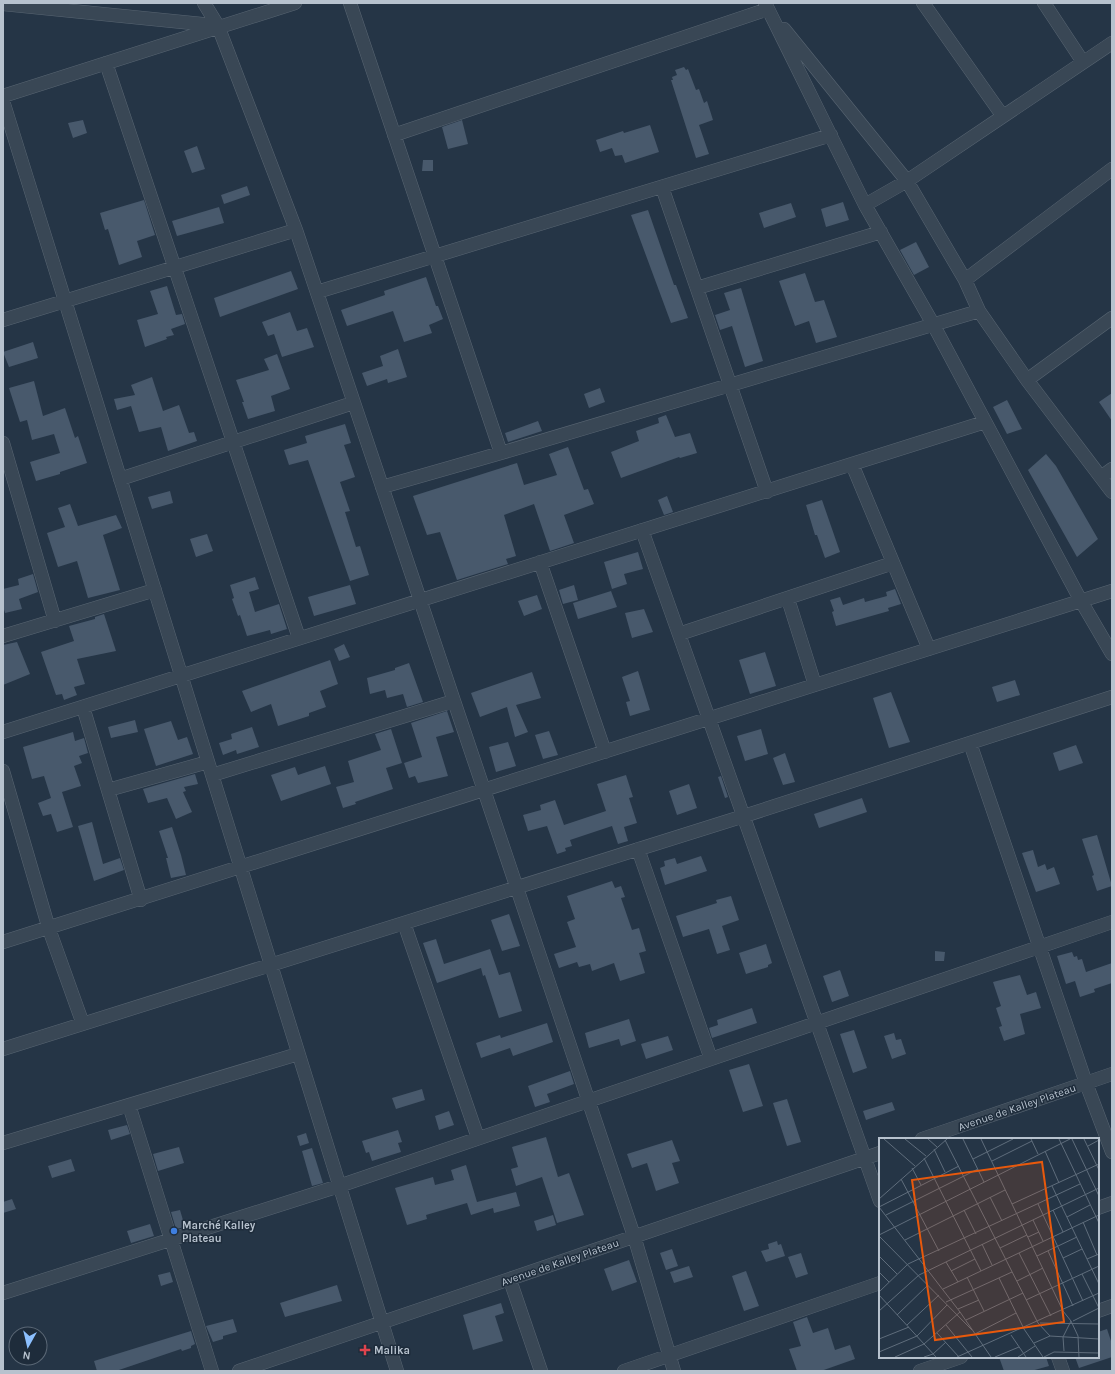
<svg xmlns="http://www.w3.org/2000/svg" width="1115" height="1374" font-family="Karla,sans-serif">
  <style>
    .building { fill: #48596c }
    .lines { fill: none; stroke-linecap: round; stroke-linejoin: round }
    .minor-casing { stroke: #586572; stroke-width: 14 }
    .minor { stroke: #394755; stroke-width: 13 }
    .shop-dot { fill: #3f7fe0; stroke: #1e2c3b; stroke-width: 1.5 }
    .health-dot { fill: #e0444e; stroke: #1e2c3b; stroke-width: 1.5 }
    .labels { text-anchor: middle; stroke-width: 3; stroke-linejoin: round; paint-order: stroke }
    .street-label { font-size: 11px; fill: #b7c2ce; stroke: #1e2c3b }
    .poi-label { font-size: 11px; font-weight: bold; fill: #b7c2ce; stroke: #1e2c3b; text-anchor: start }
    .inset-road { fill: none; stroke: #5f6d7c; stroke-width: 1 }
    .view { fill: #e8590c; fill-opacity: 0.15; stroke: #e8590c; stroke-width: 2 }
    .inset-edge { fill: none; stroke: #b7c2ce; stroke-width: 2 }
  </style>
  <rect width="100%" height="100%" fill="#253546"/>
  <path class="building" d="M684,67l2,3 2,-1 8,21 3,-1 5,14 3,-2 6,19 -14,5 10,29 -13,4 -25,-78h2l-1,-3 5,-2 -2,-5z
    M83,120l4,13 -14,5 -5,-15z
    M462,120l6,24 -20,5 -6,-22z
    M650,125l9,27 -34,11 -3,-8 -7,1 -3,-8 -12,4 -4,-12 27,-9 1,2z
    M197,146l8,23 -13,4 -8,-22z
    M423,160h10v11h-11z
    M247,186l3,9 -26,9 -3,-9z
    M144,200l11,35 -18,6 5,16 -23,8 -11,-36 -3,1 -5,-17z
    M843,202l6,18 -23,7 -5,-18z
    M791,203l5,14 -32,11 -5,-15z
    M219,207l5,16 -47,13 -5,-15z
    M648,210l26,75h2l12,33 -17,5 -40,-108z
    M916,242l13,25 -15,8 -14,-25z
    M291,271l7,18 -78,28 -6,-19z
    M805,273l10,29 9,-2 13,37 -21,6 -7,-22 -14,5 -16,-45z
    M426,277l10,29h2l5,13 -14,6 3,8 -28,9 -11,-31 -46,15 -6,-16 44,-15 -1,-4z
    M167,286l9,29 6,-1 3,10 -14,5 3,6 -8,2 1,2 -22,8 -8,-27 21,-6 -8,-23z
    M741,288l22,73 -18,6 -13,-41 -12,4 -5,-15 15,-5 -6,-17z
    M290,312l7,19 10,-3 7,19 -32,10 -8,-23 -6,2 -6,-14z
    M33,342l5,16 -29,9 -6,-15z
    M398,349l9,28 -19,6 -1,-4 -20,7 -5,-13 21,-7 -3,-10z
    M277,354l13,35 -19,7 4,15 -27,8 -6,-17h2l-8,-22 33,-10 -5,-11z
    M152,377l11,34 16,-6 10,28 5,-1 3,9 -29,10 -7,-24 -22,5 -8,-26 -14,4 -3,-11 21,-4 -4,-10z
    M34,381l9,35 22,-8 10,30 3,-2 9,27 -27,9v2l-24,7 -6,-19 30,-9 -6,-19 -22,6 -5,-20 -7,2 -11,-34z
    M600,388l5,14 -16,6 -5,-14z
    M1112,393v28l-13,-19z
    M1007,400l15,29 -15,5 -14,-27z
    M666,415l9,22 15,-4 7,20 -17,5 -1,-1 -58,21 -10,-26 28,-11 -3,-10 23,-8 -1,-5z
    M538,421l4,10 -34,11 -3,-9z
    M345,424l6,19 -7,2 11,32 -15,5 10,29 -5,1 11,35 4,-1 9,29 -19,6 -42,-121 -19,5 -5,-15 23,-7 -2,-7z
    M568,447l16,43 4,-1 6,15 -30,11 10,28 -24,8 -16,-47 -30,11 12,41 -10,3 2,5 -51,16 -17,-48 -13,3 -14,-39 104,-33 7,22 33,-10 -8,-21z
    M1046,454l10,12 42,73 -21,18 -49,-87z
    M170,491l3,12 -21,6 -4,-12z
    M667,496l6,16 -9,3 -6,-15z
    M822,500l18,52 -15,6 -8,-23h-2l-9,-30z
    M70,504l8,22 38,-11 6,13 -19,7 17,55 -32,8 -11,-37 -19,6 -11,-34 18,-6 -7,-19z
    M207,534l6,17 -17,6 -6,-18z
    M638,552l5,17 -19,5 3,10 -15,5 -8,-27z
    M33,574l5,18 -19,7 3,10 -17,4 -2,-7v-17l16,-4 -1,-6z
    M255,577l4,12 -10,3 6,20 24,-8 8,25 -16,5 -1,-4 -23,6 -7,-21 -2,1 -6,-17 2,-1 -4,-13z
    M350,585l6,19 -42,12 -6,-19z
    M574,585l4,15 -15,4 -4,-14z
    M895,589l6,15 -13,4 1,3 -53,15 -4,-14 2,-1 -4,-11 10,-3 3,8 21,-7 1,4 22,-6 -1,-4z
    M611,591l6,16 -39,12 -5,-16z
    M537,595l5,14 -18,7 -6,-15z
    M644,609l9,23 -21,6 -7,-25z
    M104,614l12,37 -39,8 8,25 -11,3 3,8 -13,5 -2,-6 -6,1 -15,-43 33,-11 -5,-15 26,-7v-2z
    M17,642l13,32 -27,11v-40z
    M344,644l6,13 -11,4 -5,-12z
    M765,652l11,34 -26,8 -11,-34z
    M330,660l8,24 -18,7 6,16 -17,6v3l-31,10 -7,-22 -20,8 -9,-21z
    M409,663l14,39 -16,5 -4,-13 -16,4 -2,-8 -15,4 -3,-16 28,-8v-2z
    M638,671l12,39 -20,6 -4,-14 4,-1 -8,-24z
    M532,672l9,26 -25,7 12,27 -13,5 -8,-30 -27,10 -9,-24z
    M1015,680l5,15 -23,7 -5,-15z
    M891,692l19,50 -21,6 -16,-50z
    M447,711l7,21 -18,5 12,39 -30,7 -3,-7 -6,2 -5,-15 18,-6 -11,-34z
    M135,720l3,12 -27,6 -3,-11z
    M171,721l7,19 9,-3 6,17 -37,12 -12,-37z
    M252,727l7,20 -22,7 -1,-4 -13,5 -4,-12 13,-4 -1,-5z
    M391,729l11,34 -16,5 7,21 -38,13 1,2 -13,4 -7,-21 18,-5 -6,-21 33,-11 -6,-16z
    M761,729l7,25 -23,7 -8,-25z
    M549,731l9,24 -15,4 -8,-24z
    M73,732l2,9 9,-3 4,15 -9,3 3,7 -8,3 7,20 -19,6 11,35 -16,5 -6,-18 -8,2 -5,-13 13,-5 -7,-22 -12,3 -9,-32z
    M508,742l8,24 -20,6 -7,-25z
    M1076,745l7,18 -24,8 -6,-18z
    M785,753l10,29 -12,3 -10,-27z
    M325,766l6,18 -50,17 -10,-26 24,-8 3,8z
    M195,774l3,10 -14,3 2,4 -3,1 9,20 -16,7 -9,-21 -19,5 -5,-14z
    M626,775l7,22 -4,1 8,25 -13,4 4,14 -10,3 -6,-18 -42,14 2,6 -7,2 1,3 -9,3 -10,-28 -19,5 -5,-16 18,-5 -1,-5 15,-5 9,25 42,-14 -9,-27z
    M721,776l7,21 -3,1 -7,-21z
    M689,784l8,24 -20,7 -8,-24z
    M862,798l5,14 -48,16 -5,-14z
    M92,822l11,42 17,-6 4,12 -30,11 -16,-55z
    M172,827l9,28 5,20 -15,3 -5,-20h2l-9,-27z
    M1097,835l15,51 -15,5 -5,-15 2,-1 -12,-36z
    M1033,850l5,17 7,-3 2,6 7,-3 6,17 -24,8 -14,-39z
    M701,856l6,15 -42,14 -5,-17 5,-2 -1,-5 11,-3 2,6z
    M612,881l3,7 6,-2 4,11 -4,1 11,32 7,-2 7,23 -7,2 6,20 -25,8 -6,-18 -22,8 -2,-7 -11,3 -2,-5 -18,6 -5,-14 22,-7 -9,-25 8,-3 -8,-23z
    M731,896l8,24 -17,6 8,24 -13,4 -8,-25 -26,8 -7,-21 41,-13 -1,-3z
    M509,914l11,32 -18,5 -11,-31z
    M436,939l8,25 46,-15 9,26 11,-3 12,39 -23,7 -14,-43 -2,1 -2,-8 -44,15 -14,-40z
    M766,944l6,19 -4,2v2l-22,7 -7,-21z
    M935,951l10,1 -1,9h-9z
    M1072,952l2,5 3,-1 1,4 4,-1 4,13 26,-9v20l-18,6 1,3 -15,5 -5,-16 -9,3 -9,-28z
    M840,970l9,26 -17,6 -9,-26z
    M1020,975l7,20 9,-3 5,16 -21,6 5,20 -21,7 -5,-14 3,-1 -6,-18 5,-2 -8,-24z
    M752,1008l5,15 -45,15 -3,-10 9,-3 -1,-5z
    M629,1019l7,22 -15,5 -2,-7 -30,9 -4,-15z
    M547,1023l6,19 -40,14 -3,-8 -29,10 -5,-15 24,-8 1,3z
    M854,1030l13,38 -14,5 -13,-39z
    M894,1033l2,7 5,-1 5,15 -14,5 -8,-23z
    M668,1036l5,14 -27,9 -5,-15z
    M749,1064l14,42 -20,6 -14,-42z
    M570,1071l4,13 -27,10 3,8 -15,5 -7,-21z
    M422,1089l3,11 -29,9 -4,-11z
    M787,1099l14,43 -14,4 -14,-43z
    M892,1102l3,8 -29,10 -3,-9z
    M449,1111l5,14 -15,5 -4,-14z
    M127,1125l3,9 -19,6 -3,-10z
    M398,1130l4,12 -4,1 3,9 -29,9 -3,-9 -3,1 -4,-12z
    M306,1133l3,10 -9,3 -3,-10z
    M546,1137l12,40 11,-4 15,42 -27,8 -15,-46 -26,9 -5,-17 7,-2 -6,-20z
    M672,1140l8,21 -8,2 7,20 -23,8 -9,-28 -15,5 -5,-14z
    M179,1147l5,16 -26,8 -5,-17z
    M312,1148l11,35 -11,3 -10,-35z
    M71,1159l4,12 -23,7 -4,-12z
    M466,1165l11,37 39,-10 4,14 -26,7 -1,-5 -22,7 -4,-12 -41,12 1,4 -20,6 -12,-37 38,-11 2,8 19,-5 -3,-10z
    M12,1199l4,10 -13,4v-11z
    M180,1210l5,17 -9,2 -5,-17z
    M553,1215l3,10 -19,6 -3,-10z
    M150,1224l4,12 -23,7 -4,-12z
    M777,1241l1,4 3,-1 4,12 -19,6 -5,-11 8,-2 -1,-5z
    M672,1249l6,17 -12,4 -6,-17z
    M801,1253l7,21 -12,4 -8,-21z
    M629,1260l8,22 -25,9 -8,-22z
    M689,1266l4,11 -19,6 -4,-11z
    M746,1271l13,35 -15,5 -12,-35z
    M170,1272l3,10 -12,4 -3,-11z
    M337,1285l5,16 -57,16 -5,-14z
    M501,1303l3,10 -9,3 8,25 -30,9 -10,-35z
    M807,1317l6,16 15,-5 7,22 15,-5 5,14 -34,12h-24l-8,-22 12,-3 -8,-24z
    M233,1319l4,13 -14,4v3l-10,3 -7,-16z
    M1107,1329l5,15v13l-33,11 -4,-11h23v-25z
    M191,1331l4,13 -4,2v2l-9,3 -1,-2 -65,22h-19l-3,-10z
    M999,1357h47l3,9 -18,5h-27z"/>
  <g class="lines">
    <g class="minor-casing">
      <path id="minor" d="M204,3l14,23 78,204 158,471 -242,74
        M350,3l151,450
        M765,3l100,202 68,119 148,277 31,53
        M923,3l79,112
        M1044,3l39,59
        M3,4l209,21
        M784,29l123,152 58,99 14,31 48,69 85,112
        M106,63l193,575
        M3,96l292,-93
        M3,101l394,1270
        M394,135l374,-126
        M662,187l105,305
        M865,205l42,-24 205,-138
        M965,280l147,-111
        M697,288l184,-56
        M317,292l514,-157
        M3,320l293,-90
        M1027,380l85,-62
        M3,443l52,178
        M852,464l77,185
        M1101,477l11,-8
        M120,479l233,-76
        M382,487l119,-34 478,-142
        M642,530l238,671
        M540,562l65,190
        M788,599l27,86
        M679,634l214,-71
        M3,636l152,-46
        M454,701l180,535 40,135
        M83,707l58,193
        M3,732l982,-310
        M970,743l116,340 26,69
        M3,771l46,158 34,95
        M108,790l100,-28
        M638,849l73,210
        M404,923l74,215
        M3,942l1109,-351
        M3,1049l741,-233 368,-119
        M129,1105l83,266
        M922,1139l190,-65
        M3,1143l295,-89
        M1098,1208l14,-5
        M510,1280l31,91
        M3,1293l336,-107 773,-264
        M1098,1311l14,-5
        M1058,1357l5,14
        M239,1371l641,-218
        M624,1371l256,-88
        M920,1371l41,-14"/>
    </g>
    <use href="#minor" class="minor"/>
  </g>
  <circle class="shop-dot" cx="174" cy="1231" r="4"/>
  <path class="health-dot" d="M363 1344h4v4h4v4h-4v4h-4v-4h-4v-4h4z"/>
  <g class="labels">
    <g class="street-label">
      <text transform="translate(1017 1107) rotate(-19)" y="4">Avenue de Kalley Plateau</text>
      <text transform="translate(560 1262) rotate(-19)" y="4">Avenue de Kalley Plateau</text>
    </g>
    <g class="poi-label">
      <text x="182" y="1229">Marché Kalley<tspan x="182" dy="13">Plateau</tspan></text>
      <text x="374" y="1354">Malika</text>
    </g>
  </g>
  <g transform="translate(879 1138)">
    <rect width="220" height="220" fill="#253546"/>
    <path class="inset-road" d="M5,1l31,27M26,1l21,17M49,1l9,8M84,1l21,43M102,1l82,172 8,10 -8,16 1,14M152,1l7,15M180,1l40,84M193,1l27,57M205,1l15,31M66,2l55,108M209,8l11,-6M55,11l11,23M166,13l14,32M45,20l57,113M94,21l40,-20M113,23l40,-20M33,30l9,17M22,41l38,72M173,48l47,98M111,59l12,24M0,61l68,-60M133,66l87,-40M159,66l45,97M0,69l81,105 31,45M0,69l80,-41M85,72l12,24M174,72l10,22M7,77l92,-46M188,79l23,-12M154,82l10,21M204,84l14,33M0,97l191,-96M148,97l-27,13 38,75 12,13M0,98l93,94M149,99l11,-5M26,102l100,-50M103,106l10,21M169,113l25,55M140,115l32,63M0,118l18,18M158,118l40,-19M184,120l19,-9M208,121l12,-5M67,124l12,20M72,133l24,-12M0,134l10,10M203,136l17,34M88,139l17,34M120,140l25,51 19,28M138,143l26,-13M64,151l156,-74M0,154l29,-28 172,-80M0,157l57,62M147,162l73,-34M67,164l66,-30M79,171l21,-9M0,173l40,-36 180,-87M18,177l31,-30M87,182l57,-27M192,183l7,15 1,21M194,183l26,-13M161,185l59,1M28,187l32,-30M67,187l26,32M58,195l22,24M96,196l41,-21M132,197l15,22M0,201l30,-12M155,205l16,-7 49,3M0,214l38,-16 30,-31M16,219l29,-13 36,-32M45,219l9,-3 13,-12M78,219l142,-64M116,219l24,-10M139,219l17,-11M165,219l10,-5 45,1"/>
    <path class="view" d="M163,24l22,160 -129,18 -23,-160z"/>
    <rect width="220" height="220" class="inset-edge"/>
  </g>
  <rect width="1115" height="1374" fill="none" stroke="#b7c2ce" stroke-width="8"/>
  <g transform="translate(28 1346) rotate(188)"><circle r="19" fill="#1e2c3b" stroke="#5b6876"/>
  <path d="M0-3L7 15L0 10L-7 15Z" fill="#8cc0ff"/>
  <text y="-6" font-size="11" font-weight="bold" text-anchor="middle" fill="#b7c2ce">N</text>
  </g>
</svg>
